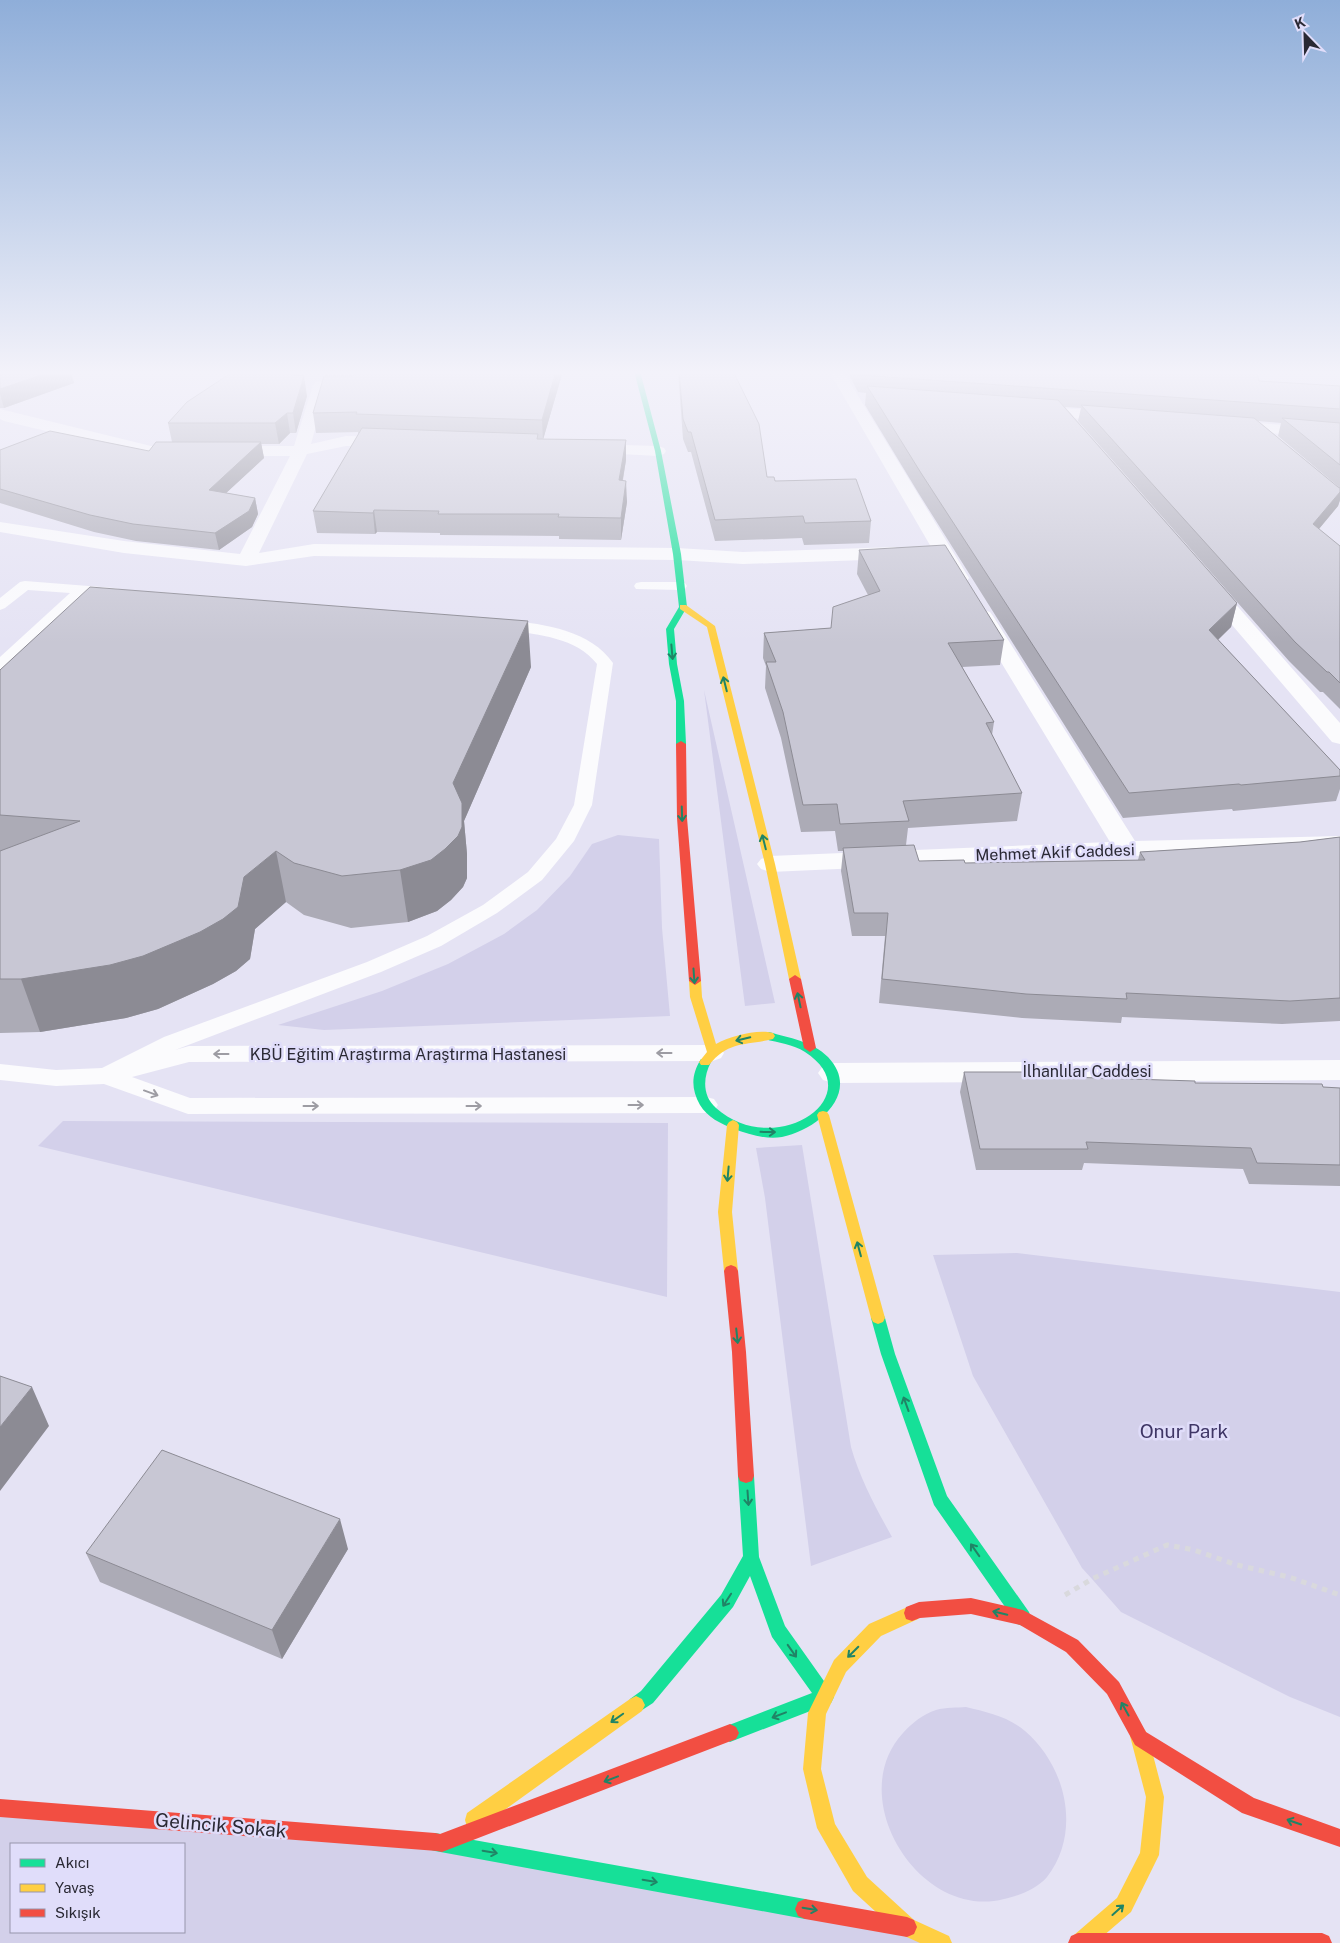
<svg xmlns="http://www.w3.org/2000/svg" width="1340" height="1943" font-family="'Public Sans',sans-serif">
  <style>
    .green { fill: #d3d0ea; fill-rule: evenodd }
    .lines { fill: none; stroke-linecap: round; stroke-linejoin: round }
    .path { stroke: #d9d9dd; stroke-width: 5; stroke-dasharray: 5.5 5.5; stroke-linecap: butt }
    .lane { fill: #fbfbfd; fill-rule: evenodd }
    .street { fill: #fbfbfd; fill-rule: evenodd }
    .fast { fill: #16e098; fill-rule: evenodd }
    .slow { fill: #ffcf43; fill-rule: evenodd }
    .jam { fill: #f24e42; fill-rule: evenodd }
    .wall { fill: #acabb6 }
    .shaded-wall { fill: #8c8b94 }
    .building { fill: #c8c7d4; stroke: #8c8b94 }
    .oneway { stroke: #208466 }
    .oneway2 { stroke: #9d9ca3 }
    .labels { text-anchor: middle; stroke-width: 5; stroke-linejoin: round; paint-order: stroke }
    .street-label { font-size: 16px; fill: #2a2934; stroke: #e0ddfa }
    .near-park-label { font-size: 19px; fill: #3f3666; stroke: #e0ddfa }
    .near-street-label { font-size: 19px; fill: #2a2934; stroke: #e0ddfa }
  </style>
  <rect width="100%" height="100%" fill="#e5e3f4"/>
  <path class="green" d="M704,690l71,313 -30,3z
    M618,835l41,4 3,89 8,88 -346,14 -46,-5 104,-34 66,-27 56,-30 33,-24 33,-34 22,-32z
    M63,1121l605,2 -1,174 -629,-151z
    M802,1145l49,302c9,32 25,61 41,90l-81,29 -46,-368 -9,-50z
    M1017,1253l323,39v425l-50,-20 -169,-85 -29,-33 -10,-11 -109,-192 -40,-121z
    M966,1707c21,5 43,10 59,24 41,35 57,101 22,146 -10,12 -29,19 -43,22 -84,22 -161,-101 -101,-166 9,-10 20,-19 33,-23 10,-3 21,-2 30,-3z
    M0,1808l442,35 500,100h-942zM11,1844h173v88h-173z"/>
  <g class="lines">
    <path class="path" d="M1065,1595l27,-16 75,-34 27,5 43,15 52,12 51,18"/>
    <path class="lane" d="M25,581l89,7 5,1 2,3 -2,3 -33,-1 -80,75 -6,2v-14l70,-64 -42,-3 -23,18 -5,2v-12l20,-16z
      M641,582h39l5,1 2,3 -2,3 -5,1 -44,-1 -2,-3 2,-3z
      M501,619c39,5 88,9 112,44l-21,142 -18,36 -32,39 -45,33 -56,33 -60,26 -206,78 14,-4 524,-1 8,3 3,5 -3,5 -8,3 -524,1 -57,15 58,21 516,-1 8,2 4,6 -4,6 -8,2 -518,1 -84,-30 -48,2 -56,-6v-16l56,6 46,-2 62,-31 203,-75 60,-26 56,-31 45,-33 28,-33 18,-34 23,-141c-24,-31 -67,-28 -101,-37l-3,-3 3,-3z"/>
    <path class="street" d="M829,371h14l126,207 -3,4 -7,2 -7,-2 -3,-4z
      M320,381l5,1 2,3 -16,59 35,-8 47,1 6,2 2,3 -2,3 -6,2 -47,-1 -39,8 -48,99 55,-9 363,4 66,4 152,-5 7,2 2,4 -2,4 -7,2 -152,5 -66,-4 -363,-4 -68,10 -122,-13 -124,-21v-10l124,19 116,13 50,-98h-139l-147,-35 -4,-2v-10l151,37h143l19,-61 2,-3z
      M1033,406l84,6 5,2 3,3 -3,3 -5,2 -89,-8 -3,-3 3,-3z
      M1230,421l110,8v10l-116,-10 -2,-3 2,-3z
      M588,444l70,2 6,2 2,3 -2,3 -6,2 -76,-4 -2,-3 2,-3z
      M1210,581l7,2 123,140v21l-8,-2 -129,-151 -3,-4 3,-4z
      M983,610l7,2 3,4 142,225 205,-5v14l-213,6 -357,16 -9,-3 -4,-5 4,-5 9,-3 340,-14 -137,-226 3,-4z
      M1340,1060v20l-507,3 -10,-3 -5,-7 5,-7 10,-3z"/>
    <path class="fast" d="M634,371h6l21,80 20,103 6,53 -13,22 3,35 7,37 2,43 -5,3 -5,-3v-43l-7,-37 -3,-35 13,-22 -6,-53 -18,-103z
      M769,1032c20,6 43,9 59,25 34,36 -11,73 -46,80 -16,3 -33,-3 -48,-8 -13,-5 -27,-12 -34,-24 -9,-16 -9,-30 1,-46h8l2,3c-8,15 -9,34 5,46 59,53 157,-12 89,-56 -12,-8 -27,-9 -40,-13l-2,-3 2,-3z
      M878,1312l5,2 2,4 10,36 52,142 82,116 2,6 -2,6 -6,2 -6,-2 -83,-119 -53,-151 -10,-36 2,-4z
      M746,1469l6,2 2,5 5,81 26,69 46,65 3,6 -3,6 -101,39 -6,-3 -3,-6 3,-6 88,-34 -40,-56 -22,-61 -17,31 -80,96 -17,11 -6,-3 -3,-6 3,-6 11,-8 80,-96 22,-39 -5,-80 2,-5z
      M435,1833l370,66 7,3 3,7 -3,7 -7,3 -370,-68 -7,-2 -2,-7 2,-7z"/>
    <path class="slow" d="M680,605h6l29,21 60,238 26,115 -2,3 -4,1 -6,-4 -24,-115 -58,-237 -27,-18z
      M695,977l6,4 1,16 14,47c15,-8 41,-15 57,-11l2,3 -2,3c-27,7 -44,1 -64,26h-8l-2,-3 8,-10 -17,-55 -1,-16z
      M823,1111l4,1 2,3 56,203 -2,4 -5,2 -5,-2 -2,-4 -54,-203 2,-3z
      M733,1120l4,2 2,3 -7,87 6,59 -2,4 -5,2 -5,-2 -2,-4 -6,-59 9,-87 2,-3z
      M912,1605l6,2 2,6 -2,6 -37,17 -35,36 -20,42 -5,55 14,55 32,53 47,43 35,16 3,7h-32l-20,-9 -47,-43 -36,-63 -14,-59 5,-56 26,-53 35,-36z
      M636,1696l6,3 3,6 -3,6 -161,116 -7,2 -7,-2 -2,-7 2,-7 163,-114z
      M1139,1727l6,3 3,6 16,61 -5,58 -28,57 -36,31h-23l2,-8 43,-37 23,-45 6,-56 -16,-61 3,-6z"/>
    <path class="jam" d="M1327,371h13v3z
      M681,741l5,3 1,74 14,163 -6,4 -6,-4 -12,-163 -1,-74z
      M795,975l6,4 15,69 -6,4 -6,-4 -15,-69z
      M731,1265l5,2 2,4 8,81 8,124 -2,5 -6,2 -6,-2 -2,-5 -6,-124 -8,-81 2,-4z
      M971,1598l52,12 55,30 41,42 27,50 108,66 86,31v18l-98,-34 -107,-68 -28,-51 -41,-42 -46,-27 -49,-11 -51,4 -8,3 -6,-2 -2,-6 2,-6 13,-5z
      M730,1724l6,3 3,6 -3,6 -294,113 -5,-1 -437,-34v-18l435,34 5,1z
      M805,1899l102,18 7,3 3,7 -3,7 -7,3 -102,-18 -7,-3 -3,-7 3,-7z
      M1078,1933h244l7,3 3,7h-264l3,-7z"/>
  </g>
  <path class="wall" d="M0,371h71l3,12 -70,25h-4z
    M355,371h208l-20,68 83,1v20l-3,20 4,22 -6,38 -62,-1v-3l-119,-1v-2l-63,-1 -2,2 -58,-1 -4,-22 45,-76v-3l-42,1 -3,-20 40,-37z
    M678,371h55l34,106 104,44 -2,22 -65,2 -2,-7 -87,3 -24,-89h-3l-5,-13z
    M847,371h344l68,10 81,5v102l-62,-52 3,-13 -23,-2 80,66 2,1v12l-2,6 -19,23 21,17v163l-17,-17h-3l-31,-31 -211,-240 3,-13 -16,-1 172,196 -6,24 -13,13 122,130v19l-4,12 -103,10 -1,-2 -109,9 -204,-324 -54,-89 1,-12 -8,-1z
    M307,396l-11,37h-6l-11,11h-18l3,14 -38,35 29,5 3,16 -6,13 -33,23 -83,-9 -42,-9 -94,-29v-53l149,1 23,-9 -4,-19z
    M859,550l145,90 -4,25 -38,2 32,55 -2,13 30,58 -5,28 -109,7 -2,17 13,16 46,2 173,-3 2,-8 160,-10 40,-5v184l-58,3 -160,-7 -1,6 -99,-5 -143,-15 6,-67h-33l-11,-65 2,-20h-5l-3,-20 -34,1 -20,-94 -16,-50 1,-22 -3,-8 1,-25 67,-5 37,-33 -11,-21z
    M531,667l-67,154 3,33v24l-4,9 -12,13 -14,11 -29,11 -57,6 -47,-13 -18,-13 -31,27 -5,30 -14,12 -23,13 -55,25 -32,9 -86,14 -40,1v-363z
    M964,1072l231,11 145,5v98l-91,-2 -6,-15 -159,-6 -2,7h-106l-16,-78z
    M348,1549l-66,110 -182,-77 -14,-29z"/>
  <path class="shaded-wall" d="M53,371h18l3,12 -70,25 -4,-14v-5z
    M556,371h7l-20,69 -1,-20z
    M304,376l3,20 -11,37 -3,-20z
    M287,413l3,20 -11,11 -4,-21z
    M626,440v20l-7,41v-21z
    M261,442l3,16 -52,48 -3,-16z
    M626,481l1,21 -6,38v-22z
    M1340,492v8l-2,6 -30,36 5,-18z
    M255,498l3,16 -6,13 -33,23 -4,-17z
    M374,510l3,22 -2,2 -2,-21z
    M1237,603l-6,24 -28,27 6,-24z
    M528,621l3,46 -67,154 3,33v24l-4,9 -12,13 -14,11 -29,11 -8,-52 53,-87z
    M276,851l10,51 -31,27 -5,30 -14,12 -23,13 -55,25 -32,9 -86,14 -19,-53 223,-102z
    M32,1387l17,39 -49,65v-64z
    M340,1519l8,30 -66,110 -10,-29z"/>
  <path class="building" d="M0,371h53l-53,18z
    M234,371h31l39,5 -11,37h-6l-12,10h-107l19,-21z
    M355,371h201l-14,49 -186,-6 1,-2 -44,1 11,-37h29z
    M679,371h54l26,53 8,53h7l1,4 81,-2 15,42 -66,2 -2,-7 -88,4 -24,-88h-3l-5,-13z
    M857,371h334l33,2 1,-2h32l2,10 81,5v23l-481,-34z
    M867,386l191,14 179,203 -28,27 131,140v6l-99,9 -2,-1 -110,9 -208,-320z
    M1081,405l173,13 84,69 2,1v4l-27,32 27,22v137l-11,-11h-2l-32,-30z
    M1282,418l58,5v42z
    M362,428l176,6 -1,5 89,1 -7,40 7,1 -5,37 -63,-1 1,-3h-121l1,-3 -65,-1 -1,3 -60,-2z
    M50,431l99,20 7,-9h105l-52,48 46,8 -6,13 -34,22 -82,-9 -43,-9 -90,-26v-39z
    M945,545l59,95 -56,3 46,79 -8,1 36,70 -119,8 6,20 -69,3 -3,-20 -34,1 -20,-93 -17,-50h10l-12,-29 67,-5 2,-21 47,-16 -21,-41z
    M90,587l438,34 -75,162 9,20v24l-4,9 -13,13 -14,11 -31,10 -58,6 -48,-13 -18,-12 -32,26 -6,30 -15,12 -23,13 -57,24 -33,9 -89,14h-21v-128l80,-30 -80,-6v-145z
    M1340,837v161l-50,3 -164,-8 1,6 -101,-5 -144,-15 6,-66h-34l-11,-65 71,-3 5,16 45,-1 1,3 180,-3 -5,-8 160,-10z
    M964,1072h102l2,5 127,4v2l127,1 1,3 17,1v77l-83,-2 -6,-15 -165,-6 2,7h-108z
    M0,1376l32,11 -32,40z
    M162,1450l178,69 -68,111 -186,-77z"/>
  <defs><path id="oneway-shaft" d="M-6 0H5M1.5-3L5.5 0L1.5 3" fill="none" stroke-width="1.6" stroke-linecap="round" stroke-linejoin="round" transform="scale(1.25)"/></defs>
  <g class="oneway">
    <use href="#oneway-shaft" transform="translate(672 652) rotate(85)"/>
    <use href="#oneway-shaft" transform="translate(725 684) rotate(-104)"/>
    <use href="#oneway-shaft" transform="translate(682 814) rotate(88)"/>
    <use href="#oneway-shaft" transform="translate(764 842) rotate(-104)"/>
    <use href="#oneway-shaft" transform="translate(694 976) rotate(86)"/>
    <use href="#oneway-shaft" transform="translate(799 1000) rotate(-102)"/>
    <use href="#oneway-shaft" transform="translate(743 1039) rotate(166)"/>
    <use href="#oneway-shaft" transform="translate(768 1132) rotate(1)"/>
    <use href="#oneway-shaft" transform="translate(728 1174) rotate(95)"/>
    <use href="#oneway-shaft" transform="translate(859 1249) rotate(-105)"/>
    <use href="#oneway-shaft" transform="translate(737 1336) rotate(84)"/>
    <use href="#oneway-shaft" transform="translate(906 1404) rotate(-110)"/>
    <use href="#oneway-shaft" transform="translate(748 1498) rotate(86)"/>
    <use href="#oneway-shaft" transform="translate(975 1550) rotate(-125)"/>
    <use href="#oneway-shaft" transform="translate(727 1600) rotate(123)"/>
    <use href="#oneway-shaft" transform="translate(1000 1613) rotate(-167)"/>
    <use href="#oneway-shaft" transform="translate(792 1651) rotate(55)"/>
    <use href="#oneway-shaft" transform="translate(853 1652) rotate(135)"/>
    <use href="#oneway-shaft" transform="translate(1125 1709) rotate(-119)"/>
    <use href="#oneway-shaft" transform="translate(779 1715) rotate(159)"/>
    <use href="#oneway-shaft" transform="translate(617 1718) rotate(145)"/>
    <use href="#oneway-shaft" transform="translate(611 1779) rotate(159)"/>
    <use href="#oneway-shaft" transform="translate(1294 1822) rotate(-161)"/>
    <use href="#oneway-shaft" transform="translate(490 1852) rotate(10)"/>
    <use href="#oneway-shaft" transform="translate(650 1881) rotate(10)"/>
    <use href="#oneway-shaft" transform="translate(810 1909) rotate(10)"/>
    <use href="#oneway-shaft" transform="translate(1118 1910) rotate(-42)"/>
  </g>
  <g class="oneway2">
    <use href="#oneway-shaft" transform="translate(664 1053) rotate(180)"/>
    <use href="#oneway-shaft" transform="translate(221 1054) rotate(180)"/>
    <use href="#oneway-shaft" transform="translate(151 1093) rotate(20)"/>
    <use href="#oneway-shaft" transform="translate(636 1105)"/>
    <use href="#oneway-shaft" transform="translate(311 1106)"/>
    <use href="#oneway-shaft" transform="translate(474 1106)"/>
  </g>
  <linearGradient id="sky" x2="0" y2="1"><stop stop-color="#8faed9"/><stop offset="0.58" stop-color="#f3f2fa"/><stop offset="1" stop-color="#f3f2fa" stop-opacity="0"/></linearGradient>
  <rect width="1340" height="643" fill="url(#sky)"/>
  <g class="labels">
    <g class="street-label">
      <text transform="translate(1055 852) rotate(-2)" y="6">Mehmet Akif Caddesi</text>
      <text x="408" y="1060">KBÜ Eğitim Araştırma Araştırma Hastanesi</text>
      <text x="1087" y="1077">İlhanlılar Caddesi</text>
    </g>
    <g class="near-park-label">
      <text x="1184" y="1438">Onur Park</text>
    </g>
    <g class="near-street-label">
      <text transform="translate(221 1825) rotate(5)" y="7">Gelincik Sokak</text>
    </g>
  </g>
  <rect x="10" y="1843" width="175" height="90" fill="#e0ddfa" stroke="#9795ab"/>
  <rect x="20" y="1859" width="25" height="8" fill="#16e098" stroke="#9795ab"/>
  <text x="55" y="1868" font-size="15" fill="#2a2934">Akıcı</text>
  <rect x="20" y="1884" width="25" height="8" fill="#ffcf43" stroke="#9795ab"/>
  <text x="55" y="1893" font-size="15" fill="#2a2934">Yavaş</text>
  <rect x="20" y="1909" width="25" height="8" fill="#f24e42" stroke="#9795ab"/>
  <text x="55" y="1918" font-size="15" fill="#2a2934">Sıkışık</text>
  <g transform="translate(1305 35) rotate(337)" stroke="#e0ddfa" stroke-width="4" paint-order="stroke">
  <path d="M0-4L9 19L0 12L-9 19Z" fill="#2a2934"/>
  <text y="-8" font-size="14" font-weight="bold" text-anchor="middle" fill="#2a2934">K</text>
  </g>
</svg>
